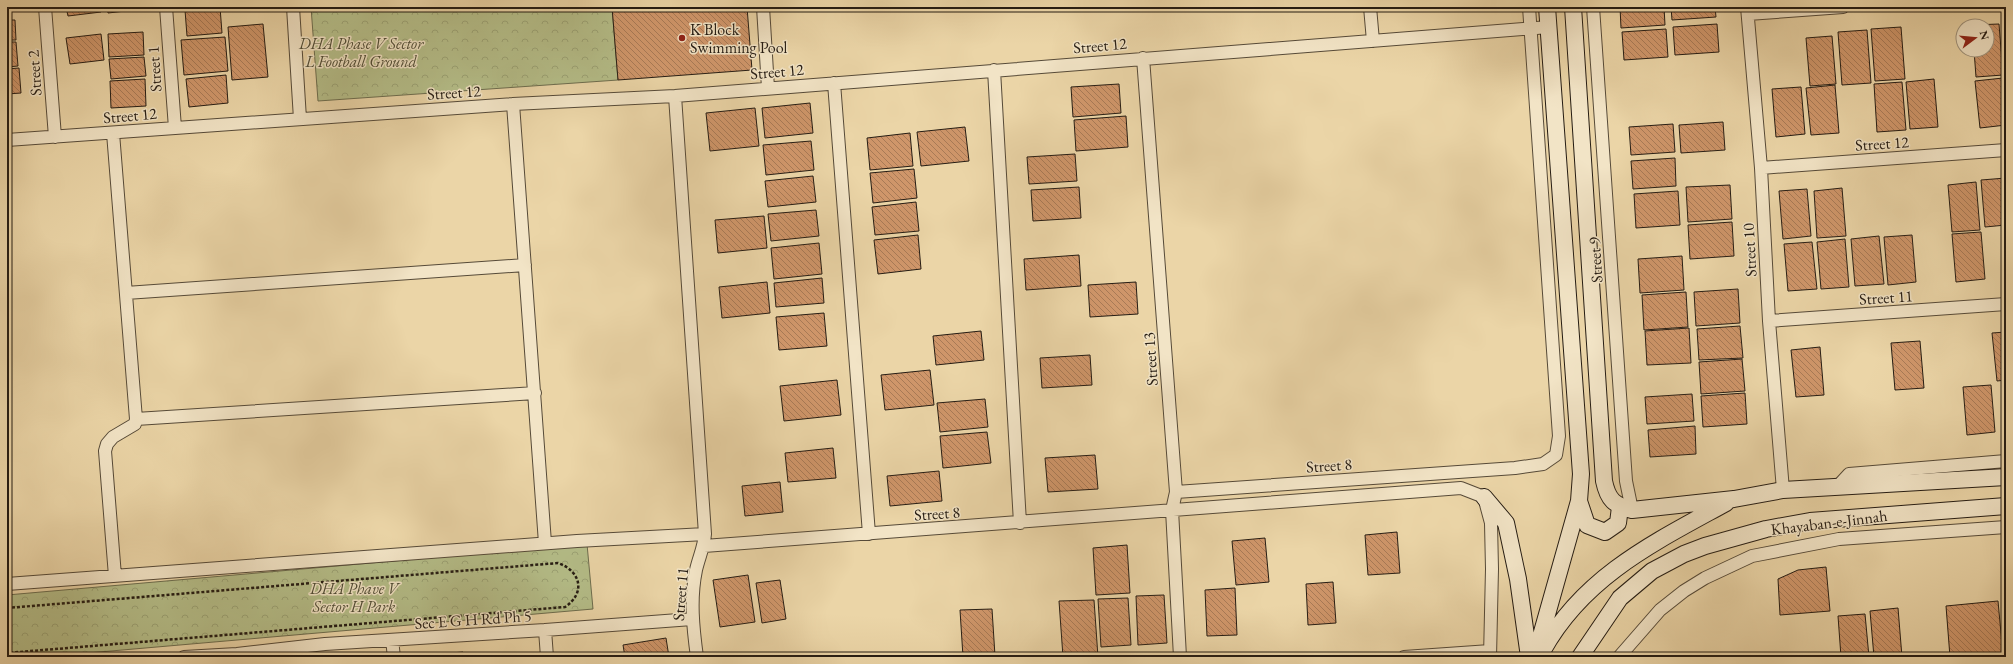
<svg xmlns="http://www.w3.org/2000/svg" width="2013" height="664" font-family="'EB Garamond',serif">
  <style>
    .forest { fill: url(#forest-crowns); stroke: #6d6d4e }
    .building { fill: url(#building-back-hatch); stroke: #251c13 }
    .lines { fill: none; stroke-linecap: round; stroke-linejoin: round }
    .street-casing { stroke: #564a38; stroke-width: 14 }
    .secondary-casing { stroke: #251c13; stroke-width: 18 }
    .path { stroke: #251c13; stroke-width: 2.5; stroke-dasharray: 3 2; stroke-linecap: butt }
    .street { stroke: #f2e4c6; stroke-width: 12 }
    .secondary { stroke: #f2e4c6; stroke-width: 16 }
    .poi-dot { fill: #8f2418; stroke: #f2e4c6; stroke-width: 1.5 }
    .labels { text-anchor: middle; stroke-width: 3; stroke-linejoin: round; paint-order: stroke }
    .poi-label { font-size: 16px; fill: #251c13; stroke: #f2e4c6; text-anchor: start }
    .park-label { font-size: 16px; font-style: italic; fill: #504d36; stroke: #f2e4c6 }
    .street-label { font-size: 16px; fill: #251c13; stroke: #f2e4c6 }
  </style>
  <defs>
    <pattern id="forest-crowns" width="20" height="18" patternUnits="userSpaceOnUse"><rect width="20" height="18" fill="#b5be89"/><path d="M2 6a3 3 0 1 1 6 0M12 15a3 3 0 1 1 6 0" fill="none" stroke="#9ca375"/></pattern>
    <pattern id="building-back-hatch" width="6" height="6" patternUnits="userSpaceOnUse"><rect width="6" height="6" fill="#cf966a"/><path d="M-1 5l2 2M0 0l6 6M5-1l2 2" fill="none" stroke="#a87a56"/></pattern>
  </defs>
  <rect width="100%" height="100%" fill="#ebd5a7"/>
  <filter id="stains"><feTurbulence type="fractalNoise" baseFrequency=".005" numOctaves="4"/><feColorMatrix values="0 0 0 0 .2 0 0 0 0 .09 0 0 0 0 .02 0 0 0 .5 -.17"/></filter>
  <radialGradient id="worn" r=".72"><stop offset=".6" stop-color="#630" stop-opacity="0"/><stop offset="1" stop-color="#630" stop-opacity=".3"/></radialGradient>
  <path class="forest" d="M311,7h301l6,73 -300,21z
    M587,544l6,65 -551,48h-35v-62z"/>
  <path class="building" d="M66,7h34l1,5 -33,4z
    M107,7h27v3l-26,3z
    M220,7l2,26 -35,3 -2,-26z
    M612,7h135l5,63 -134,10z
    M1620,7h44l1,18 -44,3z
    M1671,7h44l1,10 -44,3z
    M7,20h8l1,20h-9z
    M263,24l5,53 -36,3 -4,-53z
    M1717,24l2,28 -44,3 -2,-28z
    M1999,24l4,51 -27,2 -2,-27h13v-24l-15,-1z
    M1901,27l4,52 -30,2 -4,-52z
    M1666,29l2,28 -44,3 -2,-28z
    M1867,30l4,53 -29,2 -4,-53z
    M143,32l1,23 -35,2 -1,-23z
    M101,34l3,26 -34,4 -4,-26z
    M1832,36l4,48 -26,2 -4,-48z
    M225,37l3,34 -44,4 -3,-35z
    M7,42h9l2,24 -11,1z
    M144,57l2,19 -35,3 -2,-20z
    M19,68l2,25 -14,1v-25z
    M226,75l2,28 -39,4 -3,-28z
    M2003,78l3,47 -26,3 -5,-47z
    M145,79l1,27 -35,2 -1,-27z
    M1934,79l4,48 -28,2 -4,-47z
    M1902,82l4,48 -29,2 -3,-48z
    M1119,84l2,29 -48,4 -2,-30z
    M1835,85l4,48 -28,2 -5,-47z
    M1801,87l4,47 -29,3 -4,-48z
    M810,103l3,30 -48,5 -3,-30z
    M755,108l4,38 -49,5 -4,-38z
    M1126,116l2,31 -52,4 -2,-31z
    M1723,122l2,28 -44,3 -2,-28z
    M1673,124l2,28 -44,3 -2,-28z
    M965,127l4,34 -48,5 -4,-34z
    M910,133l3,33 -43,4 -3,-32z
    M811,141l3,29 -48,5 -3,-30z
    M1075,154l2,27 -48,3 -2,-27z
    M1675,158l1,28 -43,3 -2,-28z
    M914,169l3,29 -44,5 -3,-30z
    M813,176l3,26 -48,5 -3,-26z
    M2006,178v47l-21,2 -4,-47z
    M1976,182l4,48 -28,2 -4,-47z
    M1730,185l2,34 -44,3 -2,-35z
    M1079,187l2,31 -48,3 -2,-31z
    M1842,188l4,48 -29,2 -3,-47z
    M1807,189l4,47 -28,3 -4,-48z
    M1678,191l2,34 -44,3 -2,-34z
    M916,202l3,29 -44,4 -3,-28z
    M816,210l3,26 -48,5 -3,-27z
    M764,216l3,32 -49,5 -3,-33z
    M1732,222l2,34 -44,3 -2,-34z
    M1981,232l4,47 -29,3 -4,-48z
    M918,235l3,34 -43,5 -4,-34z
    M1912,235l4,47 -28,3 -4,-48z
    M1879,236l5,48 -29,2 -4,-47z
    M1845,239l4,48 -28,2 -4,-47z
    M1812,242l5,47 -29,2 -4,-47z
    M819,243l3,31 -48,5 -3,-31z
    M1079,255l2,31 -55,4 -2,-31z
    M1682,256l2,34 -44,3 -2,-34z
    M822,278l2,25 -48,4 -2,-24z
    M767,282l3,31 -48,5 -3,-31z
    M1136,282l2,32 -48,3 -2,-32z
    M1738,289l2,34 -44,3 -2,-34z
    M1686,292l2,35 -44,3 -2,-35z
    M824,313l3,33 -48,4 -3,-33z
    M1740,326l3,32 -44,2 -2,-31z
    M1689,328l2,35 -44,2 -2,-34z
    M981,331l3,29 -48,5 -3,-29z
    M2006,332v48l-9,1 -5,-48z
    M1920,341l4,47 -29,2 -4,-47z
    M1820,347l4,48 -28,2 -5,-47z
    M1090,355l2,30 -50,3 -2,-30z
    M1742,359l3,32 -44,3 -2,-32z
    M930,370l4,35 -49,5 -4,-35z
    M837,380l4,35 -57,6 -4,-35z
    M1991,385l4,47 -28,3 -4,-48z
    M1745,393l2,31 -44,3 -2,-31z
    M1692,394l2,27 -47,3 -2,-27z
    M985,399l3,28 -48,5 -3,-29z
    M1695,426l1,28 -46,3 -2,-27z
    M987,432l4,31 -48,5 -3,-32z
    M833,448l3,30 -48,4 -3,-29z
    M1095,455l3,34 -50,3 -3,-34z
    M939,471l3,30 -52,5 -3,-30z
    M780,482l3,30 -38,4 -3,-30z
    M1397,532l3,41 -32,2 -3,-40z
    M1265,538l4,44 -33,3 -4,-44z
    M1127,545l3,48 -34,2 -3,-47z
    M1826,567l4,44 -50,4 -2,-36 20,-9z
    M748,575l7,47 -35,5 -7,-47z
    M780,580l6,39 -24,4 -6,-40z
    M1333,582l3,41 -28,2 -2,-41z
    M1235,588l2,47 -30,1 -2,-46z
    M1164,595l3,48 -29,2 -2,-49z
    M1128,598l3,47 -30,2 -3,-48z
    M1094,600l4,57h-35l-4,-56z
    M1998,601l5,54 -53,2 -4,-51z
    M1898,608l4,49h-28l-4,-46z
    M992,609l3,47 -32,1 -3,-47z
    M1865,614l4,43h-28l-3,-41z
    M666,638l3,19h-44l-2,-12z
    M463,652v5h-49v-1z"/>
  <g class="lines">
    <g class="street-casing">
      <path id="street" d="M45,7l10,130
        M166,7l9,121
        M293,7l7,112
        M763,7l5,81
        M1370,7l3,34
        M1593,7l33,474 6,29
        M1747,7l14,161 8,153 14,169
        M1748,14l95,-7
        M1143,58l33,434 -4,18 8,147
        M994,70l26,453
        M834,83l35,451
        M675,96l30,438c-1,13 -6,23 -9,36 -6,29 -3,58 1,87
        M513,104l32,439
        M113,133l23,286 -1,5 -22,13 -6,7 -2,7 10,125
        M7,140l506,-36 162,-8 874,-69
        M1761,168l245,-18
        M126,293l399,-28
        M1769,321l237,-17
        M136,419l399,-26
        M1837,487l12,-13 157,-13
        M1176,492l339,-24 28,-4 13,-9 3,-19 -30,-429
        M704,546l757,-58 23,9 7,26 1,46 -2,88
        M7,584l570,-43 128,-7
        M545,630l2,27
        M392,640l2,17
        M184,657l53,-3 88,-10 220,-14 147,-11
        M1404,657l86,-6
        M1619,657l41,-47 24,-19 21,-13 47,-22 87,-17 167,-12"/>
    </g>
    <g class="secondary-casing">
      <path id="secondary" d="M1573,7l31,474c4,19 10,24 28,29l102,-11 49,-9 223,-13
        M1484,497l22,26 12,56 11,78
        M1579,501l8,24 18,7 13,-9 2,-16
        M1543,650c41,-74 112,-108 183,-147
        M1535,657l44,-156 2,-27 -34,-467
        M1580,657l40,-59 32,-27 32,-17 21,-8 61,-17 44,-8 196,-15"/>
    </g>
    <path class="path" d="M7,608l551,-45c23,8 28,30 7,44l-558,46"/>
    <use href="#street" class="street"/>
    <use href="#secondary" class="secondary"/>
  </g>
  <circle class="poi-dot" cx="682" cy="38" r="4"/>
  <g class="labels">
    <g class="poi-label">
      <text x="690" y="35">K Block<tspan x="690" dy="18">Swimming Pool</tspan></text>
    </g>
    <g class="park-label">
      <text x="361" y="49">DHA Phase V Sector<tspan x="361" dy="18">L Football Ground</tspan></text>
      <text x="354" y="594">DHA Phave V<tspan x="354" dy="18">Sector H Park</tspan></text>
    </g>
    <g class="street-label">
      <text transform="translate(1100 45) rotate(-5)" y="6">Street 12</text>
      <text transform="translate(154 69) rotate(-94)" y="6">Street 1</text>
      <text transform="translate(777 71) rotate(-5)" y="6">Street 12</text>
      <text transform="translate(34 73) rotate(-94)" y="6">Street 2</text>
      <text transform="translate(454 92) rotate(-4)" y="6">Street 12</text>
      <text transform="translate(130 115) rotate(-5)" y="6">Street 12</text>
      <text transform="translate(1882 143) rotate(-4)" y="6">Street 12</text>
      <text transform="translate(1749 250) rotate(-93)" y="6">Street 10</text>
      <text transform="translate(1595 260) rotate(-94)" y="6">Street 9</text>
      <text transform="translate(1886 297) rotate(-4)" y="6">Street 11</text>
      <text transform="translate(1150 359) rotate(-94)" y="6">Street 13</text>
      <text transform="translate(1329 465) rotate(-4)" y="6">Street 8</text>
      <text transform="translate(937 513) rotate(-4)" y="6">Street 8</text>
      <text transform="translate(1829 522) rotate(-7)" y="6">Khayaban-e-Jinnah</text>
      <text transform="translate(680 594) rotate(-85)" y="6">Street 11</text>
      <text transform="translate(473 619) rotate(-4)" y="6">Sec E G H Rd Ph 5</text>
    </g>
  </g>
  <rect width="2013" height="664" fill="none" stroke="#ebd5a7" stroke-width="24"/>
  <rect x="8" y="8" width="1997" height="648" fill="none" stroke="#251c13" stroke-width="2"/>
  <rect x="12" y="12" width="1989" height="640" fill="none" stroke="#251c13"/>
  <g transform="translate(1975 38) rotate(74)"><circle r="19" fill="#f2e4c6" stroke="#a0947e"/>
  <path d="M0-3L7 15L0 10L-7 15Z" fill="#8f2418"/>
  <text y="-6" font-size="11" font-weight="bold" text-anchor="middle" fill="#251c13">N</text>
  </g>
  <rect width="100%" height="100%" filter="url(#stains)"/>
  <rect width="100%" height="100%" fill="url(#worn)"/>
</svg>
